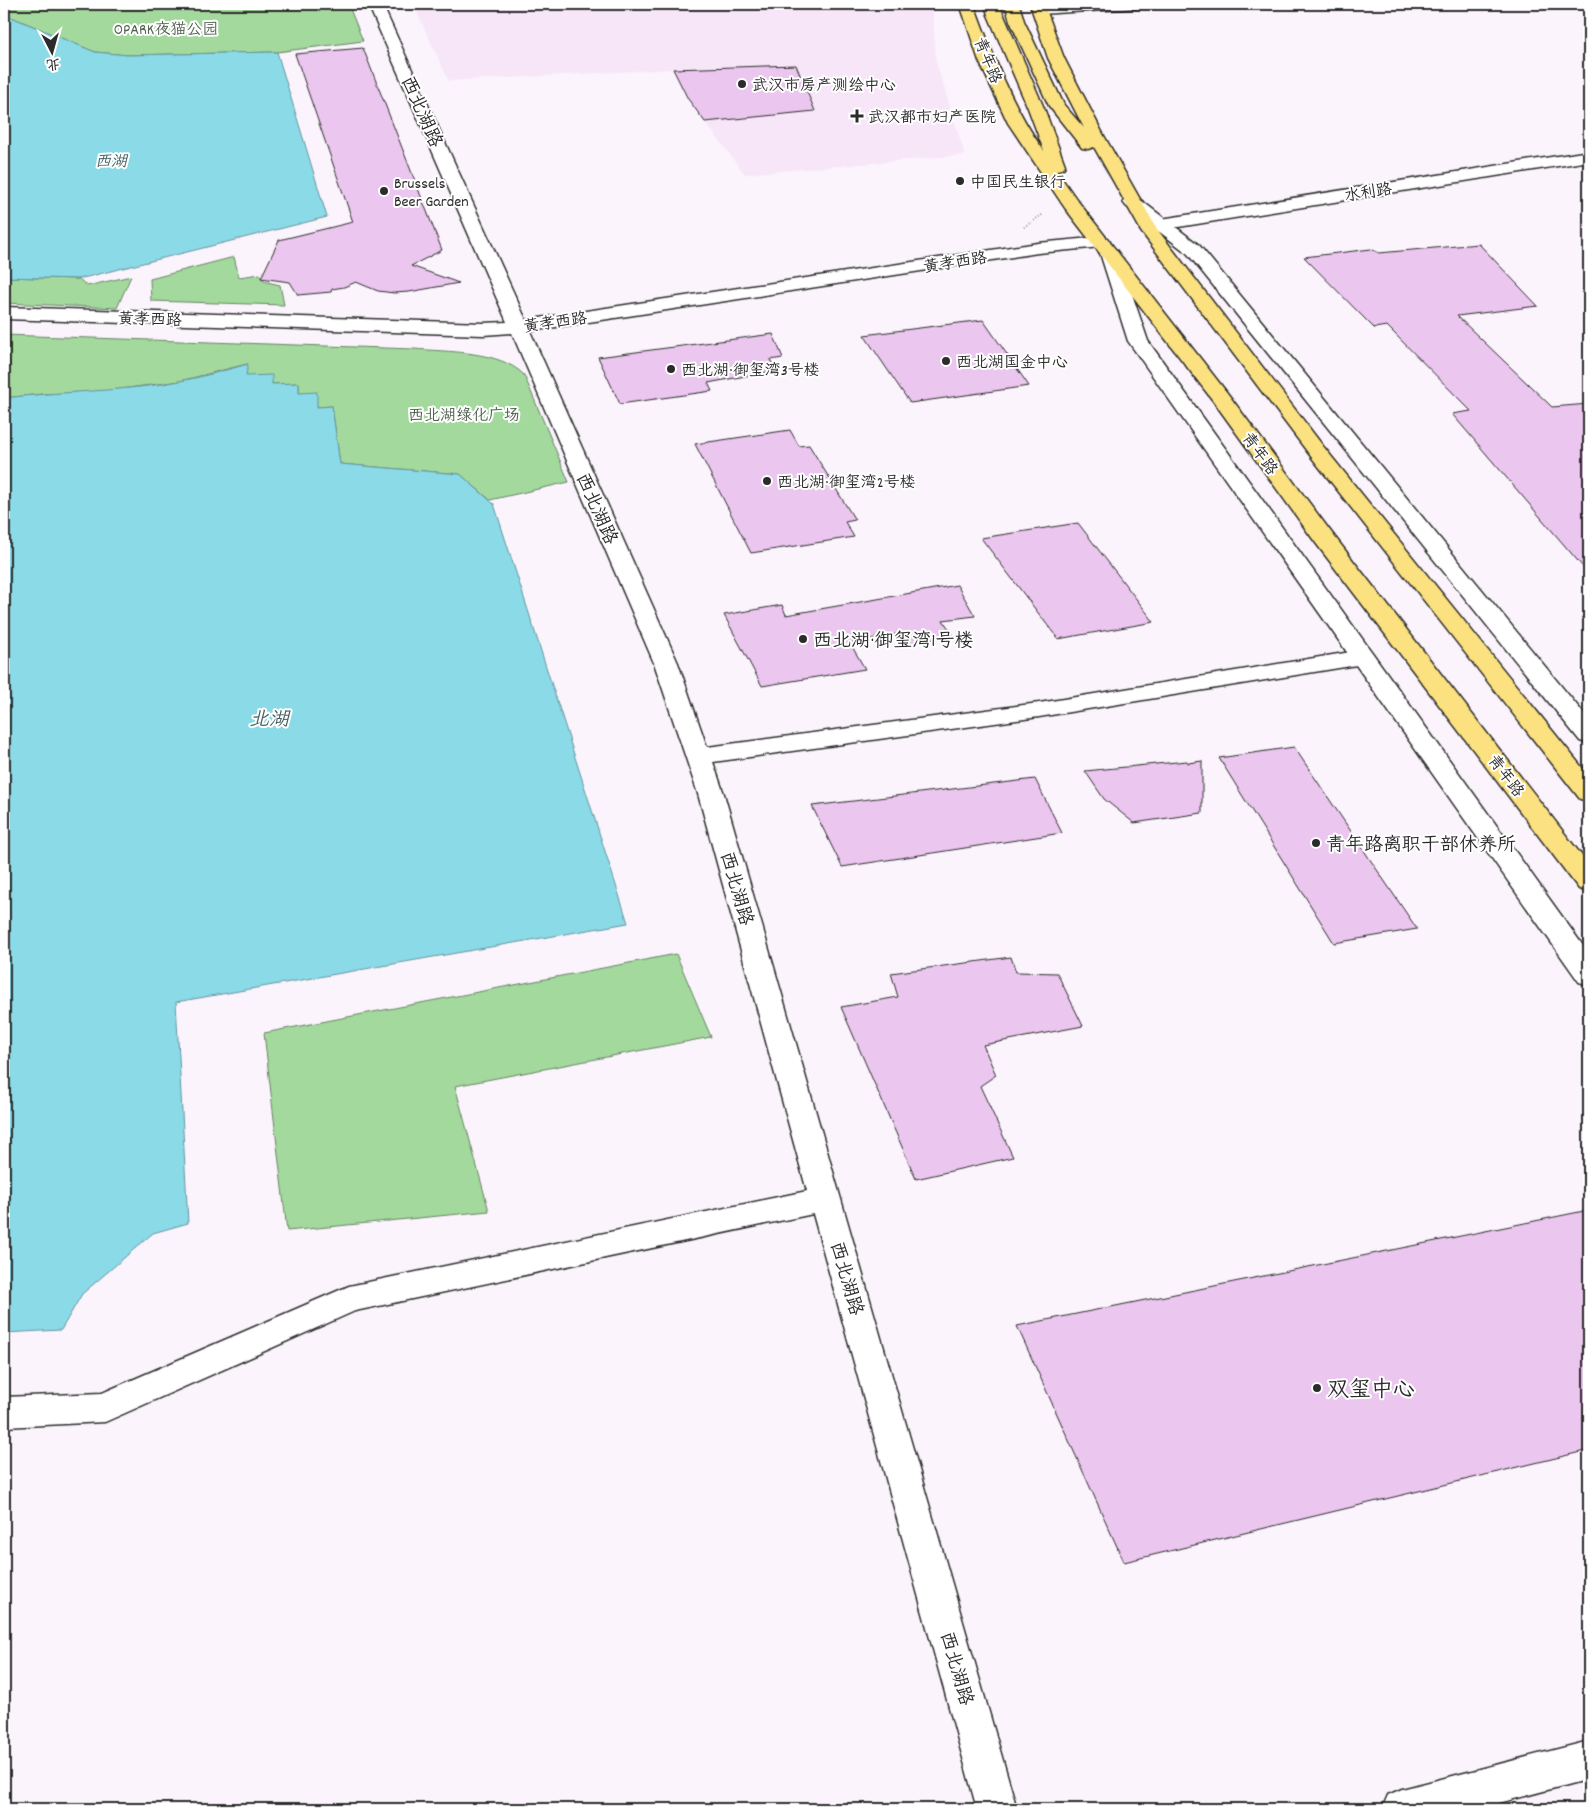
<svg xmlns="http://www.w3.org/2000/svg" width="1593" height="1813" font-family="Dekko,'LXGW WenKai TC',sans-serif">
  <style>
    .built { fill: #f6e6f8 }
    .green { fill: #a3d99d; stroke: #678264 }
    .water { fill: #8bdae8; stroke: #65949c }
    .building { fill: #ebc6ef; stroke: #2b2b2b }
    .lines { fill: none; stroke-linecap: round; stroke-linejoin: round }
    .street-casing { stroke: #2b2b2b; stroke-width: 3 }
    .secondary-casing { stroke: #2b2b2b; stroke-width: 3 }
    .primary-casing { stroke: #2b2b2b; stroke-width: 3 }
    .path { stroke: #2b2b2b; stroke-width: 2; stroke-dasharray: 0.5 2.5; stroke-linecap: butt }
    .street { fill: #fff; fill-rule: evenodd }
    .secondary { fill: #fff; fill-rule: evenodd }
    .primary { fill: #fbe180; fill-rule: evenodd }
    .poi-dot { fill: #2b2b2b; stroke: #fff; stroke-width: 2 }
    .labels { text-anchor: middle; stroke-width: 4; stroke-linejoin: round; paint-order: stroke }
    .far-park-label { font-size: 16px; fill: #4f5f4d; stroke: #fff }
    .far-street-label { font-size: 16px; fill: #2b2b2b; stroke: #fff }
    .far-poi-label { font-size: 16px; fill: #2b2b2b; stroke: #fff; text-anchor: start }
    .far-water-label { font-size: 16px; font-style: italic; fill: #486064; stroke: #fff }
    .street-label { font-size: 19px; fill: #2b2b2b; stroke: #fff }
    .poi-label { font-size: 19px; fill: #2b2b2b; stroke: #fff; text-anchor: start }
    .water-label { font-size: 20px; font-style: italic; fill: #486064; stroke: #fff }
    .near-poi-label { font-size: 22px; fill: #2b2b2b; stroke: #fff; text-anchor: start }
  </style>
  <rect width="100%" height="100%" fill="#fbf4fc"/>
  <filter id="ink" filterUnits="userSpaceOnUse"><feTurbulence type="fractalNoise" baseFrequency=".02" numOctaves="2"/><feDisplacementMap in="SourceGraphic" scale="10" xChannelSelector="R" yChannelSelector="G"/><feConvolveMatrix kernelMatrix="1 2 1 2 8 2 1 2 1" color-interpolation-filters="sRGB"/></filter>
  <g filter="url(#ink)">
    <path class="built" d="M413,4h519l4,58 29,93 -220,19 -40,-52 110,-11 -18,-44 -124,2 -224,12z"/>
    <path class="green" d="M4,4h344l15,37 -86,11 -150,3 -32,-3 -91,-38z
      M234,257l5,20 21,-3 1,4 6,4 13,3 4,20 -133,-4 -1,-22z
      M131,276l-14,32 -113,-5v-26l75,2 8,7z
      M4,335l410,14c32,3 86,1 110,26l45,107 -79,18 -30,-26 -120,-10 -8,-58 -15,1 -18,-14v-10l-27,1 -26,-8 1,-12 -67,17 -82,11 -56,2 -38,4z
      M676,954l35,83 -256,49 34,125 -202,20 -23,-198z"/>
    <path class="water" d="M4,14l91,38 33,3 149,-3 50,165 -248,62 -75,-2z
      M248,364l-2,12 26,-1v9l27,-1v10l18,-1v15l15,-1 8,58 120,10 34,30 134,419 -452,79 12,221 -35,10 -71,61 -21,36 -57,3v-935c59,-7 118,-6 176,-17 23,-4 45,-11 68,-17z"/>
    <path class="building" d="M363,48l79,202 -31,16 48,17 -50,9 -15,1 -16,-2 -22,-9 -12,5 -12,2 -1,3 -33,3 -8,-13 -29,-4 18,-38 74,-18 -58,-168z
      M796,65l19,46 -110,11 -17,-23 -15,-30z
      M1479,244l59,62 -81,10 95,91 37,-3v170l-137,-160 19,-3 -84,-85 -13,2 -70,-71 67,-8 8,4z
      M983,320l46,66 -119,17 -46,-68z
      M773,334l10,24 -13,2 8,10 -70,13 4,8 -92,13 -22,-47z
      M790,430l9,16 10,-1 46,75 -10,2 9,15 -103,16 -56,-109z
      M1078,523l76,99 -96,17 -77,-101z
      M957,585l18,31 -32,4 10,15 -43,9 -8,-11 -52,10 15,26 -103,17 -38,-71 58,-10 4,10z
      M1294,747l123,182 -83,14 -115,-185z
      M1187,761l1,2 14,-2v52l-68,10 -30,-24 -19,-28z
      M1035,779l27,54 -220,34 -30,-61z
      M1011,957l5,15 41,1 26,53 -100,19 13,30 -16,11 33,71 -97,22 -75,-172 57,-10 -7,-24z
      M1589,1210v240l-465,112 -107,-236z"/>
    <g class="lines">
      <g class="street-casing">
        <path id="street" d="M368,4h14l144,316 512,-77 63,-6 6,1 3,4 -3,4 -6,1 -63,6 -508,78 148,332 29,84 332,-44 324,-53 8,2 4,5 -4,5 -8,2 -324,53 -326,45 11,32 293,1015h-40l-164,-595 -458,97 -250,111 -101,5v-30l98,-4 247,-107 458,-95 -109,-397 -44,-131 -142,-330 -29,2 -479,-16v-12l479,16 24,-1z
          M1070,4h76l-2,3 -5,1 -100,6 -5,-1 -2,-3 2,-3z
          M1589,151v10l-423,68 -17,6 -6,-1 -3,-4 3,-4 18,-7z"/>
      </g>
      <g class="secondary-casing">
        <path id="secondary" d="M1132,197l6,1 61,47 390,475v24l-9,-3 -393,-488 -61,-47 -3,-4 3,-4z
          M1109,248l6,1 3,4 30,88 441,613v31l-10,-3 -451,-641 -28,-88 3,-4z
          M1589,1741v38l-113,30h-94l6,-14 14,-6z"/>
      </g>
      <g class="primary-casing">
        <path id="primary" d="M960,4h14c19,52 38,102 70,147l-16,-43 -40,-93 -3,-11h14l45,104 21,57 -2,4 -7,1 21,30 151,194 103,138 258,333v27l-10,-3 -264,-347 -101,-140 -149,-194 -57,-85 -29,-62z
          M1005,4h14l5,17 40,84 20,23 -36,-70 -18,-54h14l20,54 39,76 54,95 166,217 266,330v25l-9,-2 -271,-345 -166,-220 -49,-87 -6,2 -6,-1 -33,-42 -39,-85z"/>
      </g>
      <path class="path" d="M1024,227l18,-12"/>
      <use href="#street" class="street"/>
      <use href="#secondary" class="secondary"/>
      <use href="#primary" class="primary"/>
    </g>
  </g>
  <g class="poi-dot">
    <circle cx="742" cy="84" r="5"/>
    <path d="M854.5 108.5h5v5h5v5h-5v5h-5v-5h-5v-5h5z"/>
    <circle cx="960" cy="181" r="5"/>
    <circle cx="384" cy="191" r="5"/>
    <circle cx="946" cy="361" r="5"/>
    <circle cx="671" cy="369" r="5"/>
    <circle cx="767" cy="481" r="5"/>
    <circle cx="803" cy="639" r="5"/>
    <circle cx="1316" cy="843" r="5"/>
    <circle cx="1317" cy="1388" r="5"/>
  </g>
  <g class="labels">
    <g class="far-park-label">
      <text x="166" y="34">OPARK夜猫公园</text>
      <text x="464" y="420">西北湖绿化广场</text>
    </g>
    <g class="far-street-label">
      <text transform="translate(989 60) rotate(68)" y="6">青年路</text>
      <text transform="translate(1368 191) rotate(-9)" y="6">水利路</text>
      <text transform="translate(955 261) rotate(-9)" y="6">黄孝西路</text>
      <text transform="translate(150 318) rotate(2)" y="6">黄孝西路</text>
      <text transform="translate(555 321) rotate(-8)" y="6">黄孝西路</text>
      <text transform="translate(1261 453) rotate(54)" y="6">青年路</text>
      <text transform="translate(1507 775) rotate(53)" y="6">青年路</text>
    </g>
    <g class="far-poi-label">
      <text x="752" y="90">武汉市房产测绘中心</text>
      <text x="868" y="122">武汉都市妇产医院</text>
      <text x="970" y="187">中国民生银行</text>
      <text x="394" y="188">Brussels<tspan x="394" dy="18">Beer Garden</tspan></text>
      <text x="956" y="367">西北湖国金中心</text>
      <text x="681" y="375">西北湖·御玺湾3号楼</text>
      <text x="777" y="487">西北湖·御玺湾2号楼</text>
    </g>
    <g class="far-water-label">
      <text x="111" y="166">西湖</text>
    </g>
    <g class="street-label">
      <text transform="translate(423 111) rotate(66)" y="7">西北湖路</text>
      <text transform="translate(598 508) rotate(66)" y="7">西北湖路</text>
      <text transform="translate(738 888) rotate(74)" y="7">西北湖路</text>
      <text transform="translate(848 1278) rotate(74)" y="7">西北湖路</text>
      <text transform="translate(958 1668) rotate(74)" y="7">西北湖路</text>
    </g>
    <g class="poi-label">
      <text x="813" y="646">西北湖·御玺湾1号楼</text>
      <text x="1326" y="850">青年路离职干部休养所</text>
    </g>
    <g class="water-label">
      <text x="269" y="725">北湖</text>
    </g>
    <g class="near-poi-label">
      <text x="1327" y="1396">双玺中心</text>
    </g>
  </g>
  <rect width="1593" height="1813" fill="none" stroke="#fff" stroke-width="20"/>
  <rect x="10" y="10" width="1573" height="1793" fill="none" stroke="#2b2b2b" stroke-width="2" filter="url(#ink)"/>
  <g transform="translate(52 52) rotate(174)" stroke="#ffffff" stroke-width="4" paint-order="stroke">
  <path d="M0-4L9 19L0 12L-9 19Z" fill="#2b2b2b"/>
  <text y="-8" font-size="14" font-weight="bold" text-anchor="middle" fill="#2b2b2b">北</text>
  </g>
</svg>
